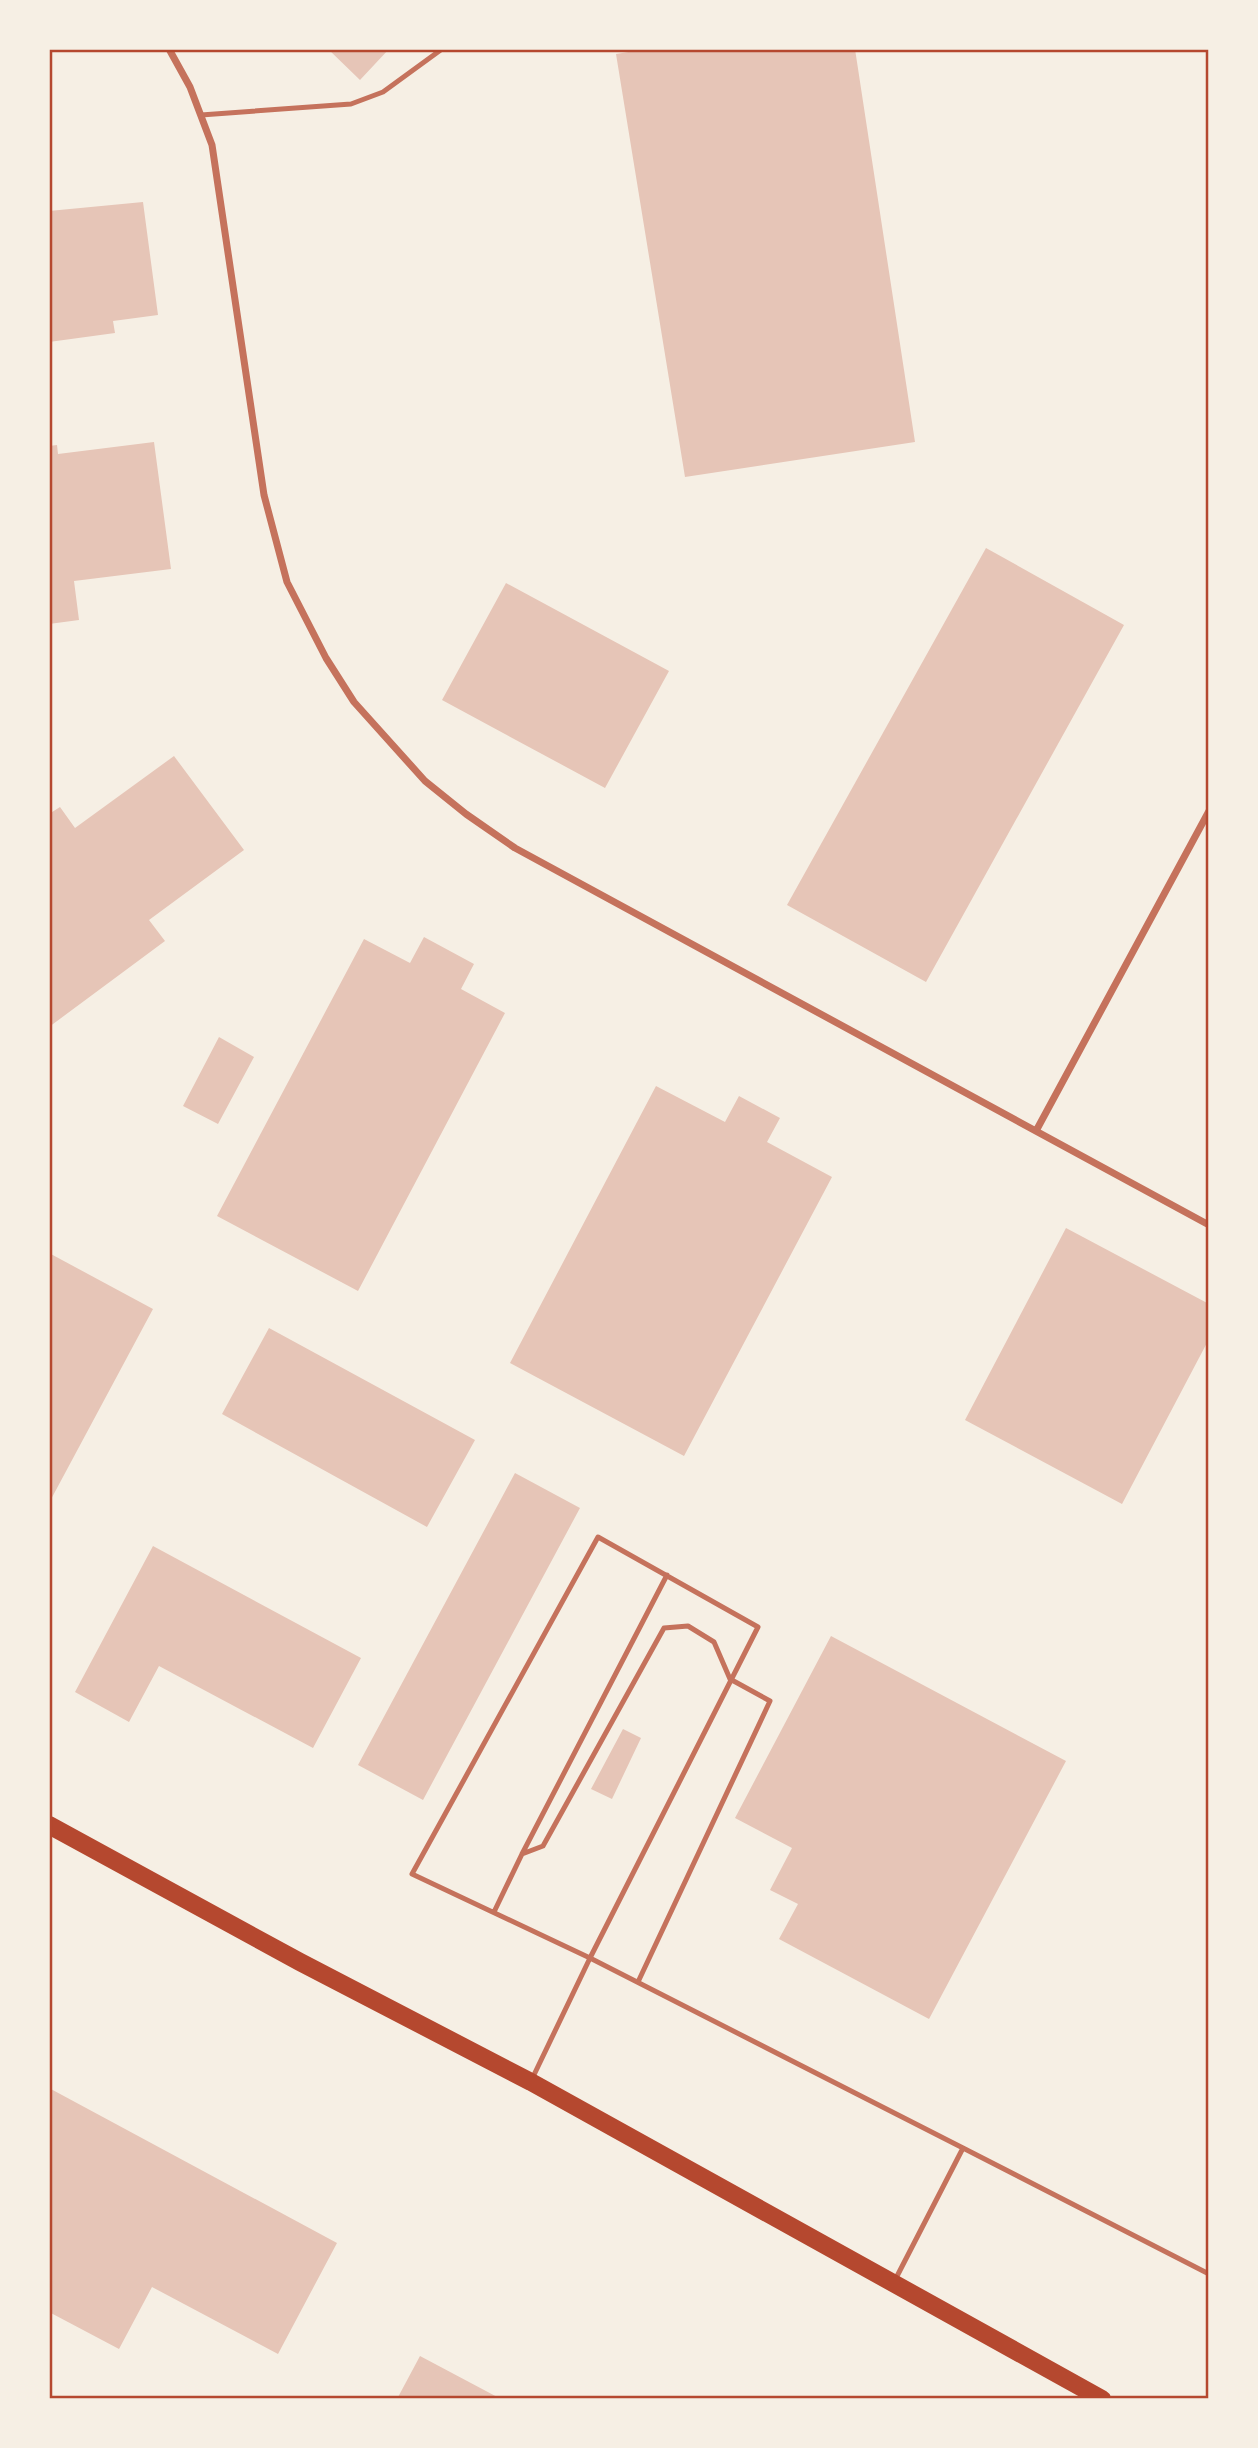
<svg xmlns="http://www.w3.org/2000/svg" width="1258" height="2448" font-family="Poppins,sans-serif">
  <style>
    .building { fill: #e6c5b7 }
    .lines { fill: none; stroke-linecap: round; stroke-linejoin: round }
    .service { stroke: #c5725c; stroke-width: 5 }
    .minor { stroke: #c5725c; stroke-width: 7 }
    .primary { stroke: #b5482f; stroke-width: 18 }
    .neatline { fill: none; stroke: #b5482f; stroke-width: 2.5 }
  </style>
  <rect width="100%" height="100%" fill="#f6efe4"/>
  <path class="building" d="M328,49h61l-29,31z
    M647,49h208l60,393 -230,35 -69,-423z
    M143,202l15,113 -45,6 2,12 -66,9v-131z
    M154,442l17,127 -97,12 5,39 -30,4v-178l8,-1 1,9z
    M986,548l138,77 -198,357 -139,-77z
    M506,583l163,88 -64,117 -163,-88z
    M174,756l70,94 -95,70 16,21 -116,86v-213l11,-7 15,21z
    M424,937l50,27 -13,25 44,24 -147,278 -141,-75 147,-277 46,24z
    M219,1037l35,20 -36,67 -35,-18z
    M656,1086l69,36 14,-26 41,22 -13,24 65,35 -148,279 -174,-93z
    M1066,1228l143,76v35l-87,165 -157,-84z
    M49,1253l104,56 -104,194z
    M269,1328l206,112 -48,87 -205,-113z
    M515,1473l65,35 -157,292 -65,-35z
    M153,1546l208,112 -48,90 -154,-82 -30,56 -54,-30z
    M831,1636l235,125 -137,258 -150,-80 19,-35 -28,-14 22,-42 -57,-30z
    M623,1729l18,9 -29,61 -21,-10z
    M49,2088l288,155 -59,111 -126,-67 -33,62 -70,-37z
    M420,2356l81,43h-104z"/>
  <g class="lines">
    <path class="service" d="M201,115l150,-11 32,-12 59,-43
      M522,1854l21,-8 121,-218 24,-2 26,16 16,37 40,22 -132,281
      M494,1912l28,-58 145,-279
      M532,2079l58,-121 168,-331 -160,-90 -186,337 178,84 373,190
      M894,2282l69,-134 246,126"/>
    <path class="minor" d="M169,49l21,38 22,58 52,350 23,87 39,76 28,44 71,79 41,33 49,34 694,377
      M1036,1131l173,-320"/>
    <path class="primary" d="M49,1825l251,137 231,120 571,317"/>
  </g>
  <rect width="1258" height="2448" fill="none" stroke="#f6efe4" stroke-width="102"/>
  <rect x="51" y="51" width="1156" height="2346" class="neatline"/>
</svg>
